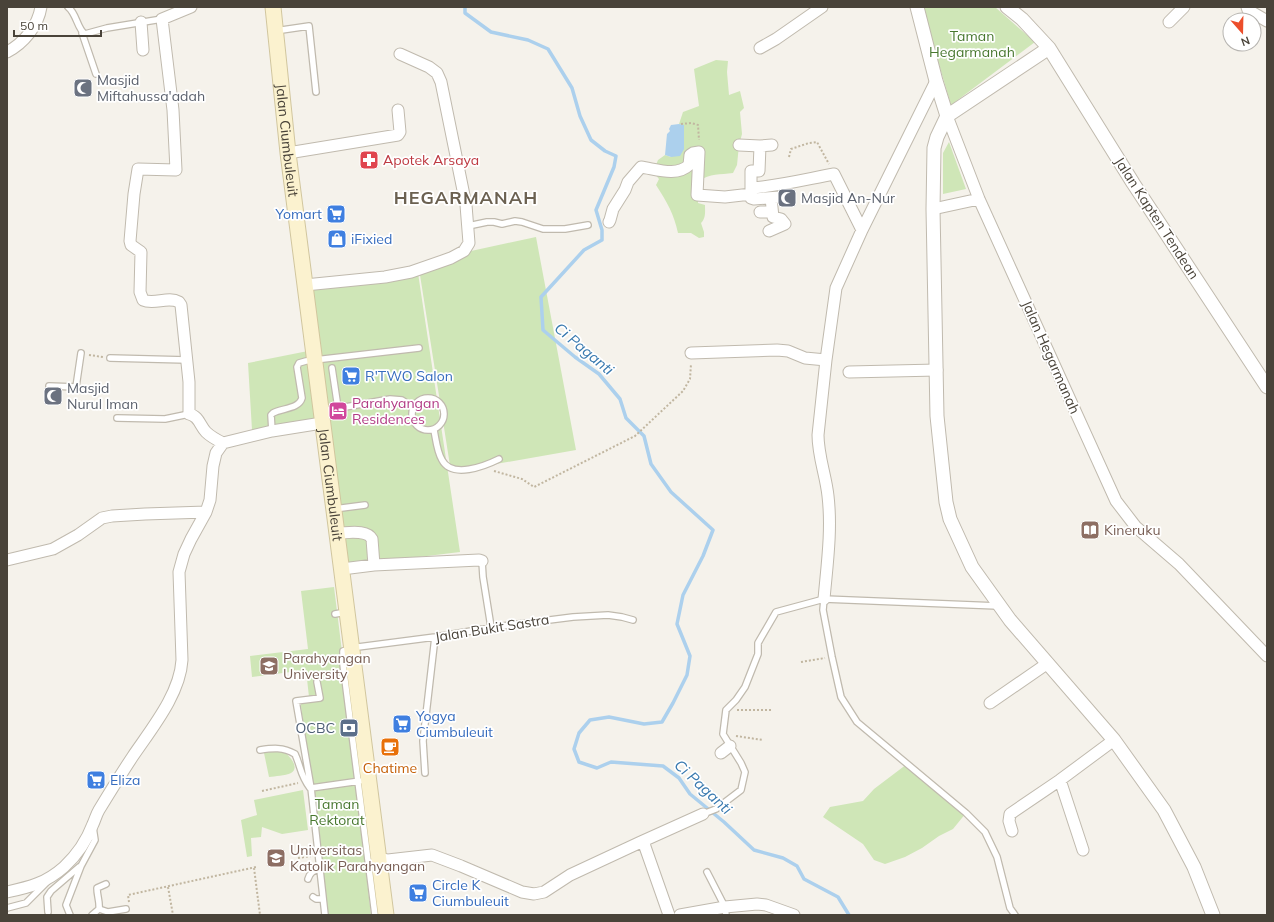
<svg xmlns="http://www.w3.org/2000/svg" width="1274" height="922" font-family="Mulish,sans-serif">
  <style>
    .green { fill: #cfe6b7 }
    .water { fill: #acd0ed }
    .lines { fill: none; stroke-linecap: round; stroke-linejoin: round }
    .stream { stroke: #acd0ed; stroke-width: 3.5 }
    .service-casing { stroke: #c0baae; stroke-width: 8 }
    .minor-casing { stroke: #c0baae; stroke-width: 13 }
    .tertiary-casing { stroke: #c0baae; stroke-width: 15 }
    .secondary-casing { stroke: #d1c69e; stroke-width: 17 }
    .path { stroke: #c1b6a0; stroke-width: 2; stroke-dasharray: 2 2; stroke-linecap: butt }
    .service { stroke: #fff; stroke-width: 5.5 }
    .minor { stroke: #fff; stroke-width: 11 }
    .tertiary { stroke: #fff; stroke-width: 13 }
    .secondary { stroke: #fbf2cf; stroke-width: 15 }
    .labels { text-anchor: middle; stroke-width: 3.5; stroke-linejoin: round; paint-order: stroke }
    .park-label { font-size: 14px; fill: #48782f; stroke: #fff }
    .worship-label { font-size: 14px; fill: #5b616d; stroke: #fff; text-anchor: start }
    .street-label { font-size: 14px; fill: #494339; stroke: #fff }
    .health-label { font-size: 14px; fill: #be3a42; stroke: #fff; text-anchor: start }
    .shop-label { font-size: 14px; fill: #366cbe; stroke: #fff; text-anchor: start }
    .hotel-label { font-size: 14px; fill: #b23c85; stroke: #fff; text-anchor: start }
    .education-label { font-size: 14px; fill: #785e54; stroke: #fff; text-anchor: start }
    .service-label { font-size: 14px; fill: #4e5e75; stroke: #fff; text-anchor: end }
    .food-label { font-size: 14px; fill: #c56008; stroke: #fff }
    .water-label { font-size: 15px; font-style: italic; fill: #3879af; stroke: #fff }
    .district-label { font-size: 18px; font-weight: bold; letter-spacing: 1px; fill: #6b6151; stroke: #fff }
  </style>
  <rect width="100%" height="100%" fill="#f5f2eb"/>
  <path class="green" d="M922,7h73l40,35 -84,63z
    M716,60l12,1 -1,11 2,23 11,-4 4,17 -4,4 2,22 -3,11 -2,20 -4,8c-13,2 -23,0 -34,8l-1,22 7,2c0,7 1,13 -4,18l3,9v5l-5,1 -8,-5h-13c-4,-19 -11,-31 -22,-48l3,-6 -6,-7 5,-12 7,-5 6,2 12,-24 1,-7 -5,-2 4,-12 16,-6 -5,-37z
    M949,142l17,47 -23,5v-41z
    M536,237l40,213 -125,22 -31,-197 51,-24z
    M418,273l42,279 -115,14 -21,-147 -72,11 -4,-67 70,-14 -9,-60z
    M334,587l24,194 -47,6 -11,-89 9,-1 -3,-27 -54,7 -2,-21 58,-7 -7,-58z
    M275,751c4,0 7,0 10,2 5,3 15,15 6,20 -6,3 -16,3 -22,4l-5,-24z
    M907,764l59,49 -13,16 -14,7 -17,12 -17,9 -20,7 -11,-4 -11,-16 -40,-27 7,-10 33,-6 11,-12z
    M356,783l15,132h-43l-16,-126z
    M303,790l5,40 -26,4 -20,-7 -1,10 -10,1 1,18 -5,1 -6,-37 16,-5 -3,-15z"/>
  <path class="water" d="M679,124l5,1v24l-4,7 -9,1 -6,-2 2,-21 3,-3 -1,-2 2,-4z"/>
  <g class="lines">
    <path class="stream" d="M465,7v6l26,19 37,8 20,9 24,39 8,28 11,24 14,11 11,5 -2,11 -18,43 6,20v10l-18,10 -43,47 2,33 32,27 24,17 21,25 6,19 18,18 7,28 20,28 42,38 -10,26 -20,39 -6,29 13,32 -3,19 -14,28 -11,19 -18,2 -35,-7 -19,3 -11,13 -5,16 5,13 18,6 14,-6 52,4 16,12 11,16 34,28 30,28 29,8 14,8 7,13 34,18 11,18"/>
    <g class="service-casing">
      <path id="service" d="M68,7c9,7 9,22 17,27l22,-6 55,-9
        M275,31l34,-5 7,66
        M82,33l14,41
        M468,226l19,-4h7l8,2 13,-3 7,1 21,7h22l23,-4
        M110,358l77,2
        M332,368l6,40
        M49,386l27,1 5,-34
        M412 414a16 16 0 1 1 32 0a16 16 0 1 1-32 0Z
        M323,411l67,-12 12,1 11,7
        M117,418l48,1 24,-5
        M434,430c2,10 3,22 8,30 10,19 43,6 57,-1
        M272,431l-1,-16 2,-2c9,-5 26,-4 29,-15l-5,-31 2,-4 7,-2 113,-13
        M334,509l31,-4
        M482,561l1,16 8,50
        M824,599l-1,11 9,47 9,40 16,25 109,91 19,19 12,25 13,51 5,7
        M335,614l11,-2
        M317,682l3,16 -24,3 15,87 14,127
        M260,750c13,-2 23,-3 35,4 6,13 5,21 15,34
        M425,773l-2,-32 12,-104
        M311,788l49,-7
        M703,814l13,-5 25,-19 4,-18 -4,-9 -18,-29 3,-24 10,-10 9,-13 13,-33v-11l18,-31 48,-13 174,7
        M707,872l18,35 1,8
        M308,879c2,-7 6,-9 12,-10
        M313,897l3,2h7
        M7,908l19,-5 21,-21
        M99,909c1,-7 -2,-13 -2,-21l9,-4
        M99,909l9,3 18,-3
        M48,912l-1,-15 4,-6 28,-24
        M70,915l-4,-10 15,-39 14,-26 -2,-13
        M92,915l7,-6
        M375,915l-32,-251v-13l15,-4 77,-10 60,-10 78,-10 35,-2 14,2 11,3"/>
    </g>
    <g class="minor-casing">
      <path id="minor" d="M191,7l-29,12 11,91 3,60 -38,-1 -4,25 -4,47 1,4 10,7 -1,40 3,8c11,5 25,-4 36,2l2,3 8,77v32c10,2 11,12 17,18 5,5 11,8 17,11
        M1247,7l1,3 19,11
        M141,22l2,28
        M1169,22l15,-15
        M760,48l16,-9 46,-32
        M7,52c17,-9 31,-26 34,-45
        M947,116l32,83 137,302 20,26 43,37 88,92
        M760,146l12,-1
        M288,153l110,-18 2,-3 -2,-22
        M752,188c27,-2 55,-9 82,-14l28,56
        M751,194v4l3,1 26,-2
        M933,209l46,-10
        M760,212h12
        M609,222l1,-2 3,-11 12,-19 3,-8 13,-15c15,2 36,10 48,-2l1,-10 3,-2 6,-1 -2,43 28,2 26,-3v-23h8l1,-25 -21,-1
        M769,231l16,-7 -4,-5 -8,-2 -2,-19
        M305,285l80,-8 26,-5 40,-14 13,-7 5,-8 -3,-38 -25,-123 -4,-9 -8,-6 -29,-13
        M691,353l86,-3 11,1 17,7 21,2
        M849,372l88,-2
        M337,533c11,0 30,-4 35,6l2,26
        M7,560l46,-11 25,-14 24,-17 10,-2 33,-2 61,-2
        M342,569l32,-4 105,-5 3,1
        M824,599c3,-34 8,-69 4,-103 -2,-20 -10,-40 -10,-61l8,-75 10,-72 26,-58 74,-149
        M990,703l58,-40
        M721,753l9,-7
        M1060,780l23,70
        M1012,831l-3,-10 1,-7 50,-34 54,-40
        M379,858l9,2 44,-5 29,11 61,26 12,2 10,-2 26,-17 73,-34
        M7,892c23,-5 39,-9 57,-25 13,-12 23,-27 29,-43 2,-4 3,-9 6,-14 11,-18 22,-36 34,-54 19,-28 47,-62 49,-96l-3,-88 5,-18 7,-15 15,-27 4,-12 3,-34 3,-13 7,-10 49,-12 50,-8
        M669,915l-26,-74 60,-27
        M680,915l45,-8 32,-3 9,1 28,10"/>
    </g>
    <g class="tertiary-casing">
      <path id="tertiary" d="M917,7l19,74 11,35
        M1007,7l15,12 27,29 84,135 134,204
        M1049,48l-102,68 -10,21 -3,11 -1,61 4,207 9,86 4,17 22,48 38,53 104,120 50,70 30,57 19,48"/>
    </g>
    <g class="secondary-casing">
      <g id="secondary">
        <path id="s1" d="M273,7l15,146 98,762"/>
      </g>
    </g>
    <path class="path" d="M681,124l10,-1 7,2 1,15
      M789,157l2,-8 18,-6 8,-1 12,22
      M89,355l14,2
      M494,471l28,8 12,8 2,-1 99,-50 48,-45 7,-12 1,-15
      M801,662l24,-4
      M737,710h36
      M736,736l27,4
      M262,791l36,-8
      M298,858l13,-2
      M254,868l6,47
      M168,887l5,28
      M129,902l-1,-7 128,-28"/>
    <use href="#service" class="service"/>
    <use href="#minor" class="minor"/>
    <use href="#tertiary" class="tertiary"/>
    <use href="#secondary" class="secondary"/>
  </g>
  <defs>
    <g id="mosque-square" transform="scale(1)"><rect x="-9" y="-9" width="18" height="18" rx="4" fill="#6b7280" stroke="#fff"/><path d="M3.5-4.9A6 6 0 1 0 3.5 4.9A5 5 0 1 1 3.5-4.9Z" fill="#fff"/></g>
    <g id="pharmacy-square" transform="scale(1)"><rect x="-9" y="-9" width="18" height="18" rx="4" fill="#e0444e" stroke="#fff"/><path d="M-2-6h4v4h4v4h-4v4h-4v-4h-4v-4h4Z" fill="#fff"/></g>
    <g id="supermarket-square" transform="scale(1)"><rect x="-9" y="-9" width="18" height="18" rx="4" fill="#3f7fe0" stroke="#fff"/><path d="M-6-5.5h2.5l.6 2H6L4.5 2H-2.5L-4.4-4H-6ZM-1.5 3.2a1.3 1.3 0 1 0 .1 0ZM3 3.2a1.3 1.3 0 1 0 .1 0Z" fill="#fff"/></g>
    <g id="shop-square" transform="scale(1)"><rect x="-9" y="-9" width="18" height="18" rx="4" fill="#3f7fe0" stroke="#fff"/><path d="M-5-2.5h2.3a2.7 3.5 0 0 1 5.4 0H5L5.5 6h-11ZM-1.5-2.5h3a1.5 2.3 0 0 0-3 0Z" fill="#fff"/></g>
    <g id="hotel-square" transform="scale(1)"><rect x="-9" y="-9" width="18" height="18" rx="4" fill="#d1479c" stroke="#fff"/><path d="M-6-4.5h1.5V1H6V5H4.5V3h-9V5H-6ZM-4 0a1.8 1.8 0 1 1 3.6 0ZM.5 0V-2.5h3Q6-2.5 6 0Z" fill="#fff"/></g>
    <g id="library-square" transform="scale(1)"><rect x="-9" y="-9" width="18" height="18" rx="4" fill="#8d6e63" stroke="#fff"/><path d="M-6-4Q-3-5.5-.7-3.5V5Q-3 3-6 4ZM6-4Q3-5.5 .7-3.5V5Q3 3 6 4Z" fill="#fff"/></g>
    <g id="university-square" transform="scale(1)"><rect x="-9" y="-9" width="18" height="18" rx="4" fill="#8d6e63" stroke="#fff"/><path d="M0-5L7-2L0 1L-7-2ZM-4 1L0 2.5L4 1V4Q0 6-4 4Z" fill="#fff"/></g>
    <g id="bank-square" transform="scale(1)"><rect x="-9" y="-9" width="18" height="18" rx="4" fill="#5c6f8a" stroke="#fff"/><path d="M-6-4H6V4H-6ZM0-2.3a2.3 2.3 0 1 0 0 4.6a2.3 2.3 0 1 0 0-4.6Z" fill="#fff"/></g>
    <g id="cafe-square" transform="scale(1)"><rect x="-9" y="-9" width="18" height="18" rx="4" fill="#e8710a" stroke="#fff"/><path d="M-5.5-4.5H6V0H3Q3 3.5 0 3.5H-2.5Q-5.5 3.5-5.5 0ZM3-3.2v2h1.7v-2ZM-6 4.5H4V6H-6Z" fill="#fff"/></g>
    <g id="school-square" transform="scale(1)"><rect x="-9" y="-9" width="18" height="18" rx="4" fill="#8d6e63" stroke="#fff"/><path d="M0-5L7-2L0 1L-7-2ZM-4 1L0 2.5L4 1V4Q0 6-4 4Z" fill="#fff"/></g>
  </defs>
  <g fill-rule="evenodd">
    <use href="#mosque-square" x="83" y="88"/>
    <use href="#pharmacy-square" x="369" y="160"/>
    <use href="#mosque-square" x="787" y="198"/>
    <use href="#supermarket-square" x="336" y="214"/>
    <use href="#shop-square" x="337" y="239"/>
    <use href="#supermarket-square" x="351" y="376"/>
    <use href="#mosque-square" x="53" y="396"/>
    <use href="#hotel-square" x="338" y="411"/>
    <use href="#library-square" x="1090" y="530"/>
    <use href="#university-square" x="269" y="666"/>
    <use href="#supermarket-square" x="402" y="724"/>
    <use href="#bank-square" x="349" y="728"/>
    <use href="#cafe-square" x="390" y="747"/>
    <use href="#supermarket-square" x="96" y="780"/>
    <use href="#school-square" x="276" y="858"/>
    <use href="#supermarket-square" x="418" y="893"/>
  </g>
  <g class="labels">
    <g class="park-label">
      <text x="972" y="41">Taman<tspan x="972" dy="16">Hegarmanah</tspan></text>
      <text x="337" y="809">Taman<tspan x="337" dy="16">Rektorat</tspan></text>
    </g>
    <g class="worship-label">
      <text x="97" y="85">Masjid<tspan x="97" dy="16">Miftahussa'adah</tspan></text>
      <text x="801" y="203">Masjid An-Nur</text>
      <text x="67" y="393">Masjid<tspan x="67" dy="16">Nurul Iman</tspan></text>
    </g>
    <g class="street-label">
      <text dy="5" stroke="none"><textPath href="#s1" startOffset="134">Jalan Ciumbuleuit</textPath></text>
      <text transform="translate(1157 218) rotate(57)" y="5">Jalan Kapten Tendean</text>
      <text transform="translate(1051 357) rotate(66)" y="5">Jalan Hegarmanah</text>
      <text dy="5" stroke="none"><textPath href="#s1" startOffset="481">Jalan Ciumbuleuit</textPath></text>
      <text transform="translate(492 628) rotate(-9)" y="5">Jalan Bukit Sastra</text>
    </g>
    <g class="health-label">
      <text x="383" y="165">Apotek Arsaya</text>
    </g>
    <g class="shop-label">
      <text x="322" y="219" text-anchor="end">Yomart</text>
      <text x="351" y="244">iFixied</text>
      <text x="365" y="381">R'TWO Salon</text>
      <text x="416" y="721">Yogya<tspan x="416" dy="16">Ciumbuleuit</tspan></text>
      <text x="110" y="785">Eliza</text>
      <text x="432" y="890">Circle K<tspan x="432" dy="16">Ciumbuleuit</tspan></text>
    </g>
    <g class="hotel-label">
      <text x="352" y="408">Parahyangan<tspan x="352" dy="16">Residences</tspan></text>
    </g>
    <g class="education-label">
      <text x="1104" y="535">Kineruku</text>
      <text x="283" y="663">Parahyangan<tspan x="283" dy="16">University</tspan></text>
      <text x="290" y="855">Universitas<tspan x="290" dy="16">Katolik Parahyangan</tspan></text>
    </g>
    <g class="service-label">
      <text x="335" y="733">OCBC</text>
    </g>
    <g class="food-label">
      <text x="390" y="773">Chatime</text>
    </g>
    <g class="water-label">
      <text transform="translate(584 349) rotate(40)" y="5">Ci Paganti</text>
      <text transform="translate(703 787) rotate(43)" y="5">Ci Paganti</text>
    </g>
    <g class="district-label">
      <text x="466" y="204">HEGARMANAH</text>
    </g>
  </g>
  <rect width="1274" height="922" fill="none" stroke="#494339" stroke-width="16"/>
  <g transform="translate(1242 32) rotate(160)"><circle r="19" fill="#ffffff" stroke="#b6b4b0"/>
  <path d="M0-3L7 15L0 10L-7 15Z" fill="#ec4e2b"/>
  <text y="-6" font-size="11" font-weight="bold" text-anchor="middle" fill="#494339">N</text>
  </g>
  <path d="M14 30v6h87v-6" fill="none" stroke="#494339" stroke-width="2"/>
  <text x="20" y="30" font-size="12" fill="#494339" stroke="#ffffff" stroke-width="3" paint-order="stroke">50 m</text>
</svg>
